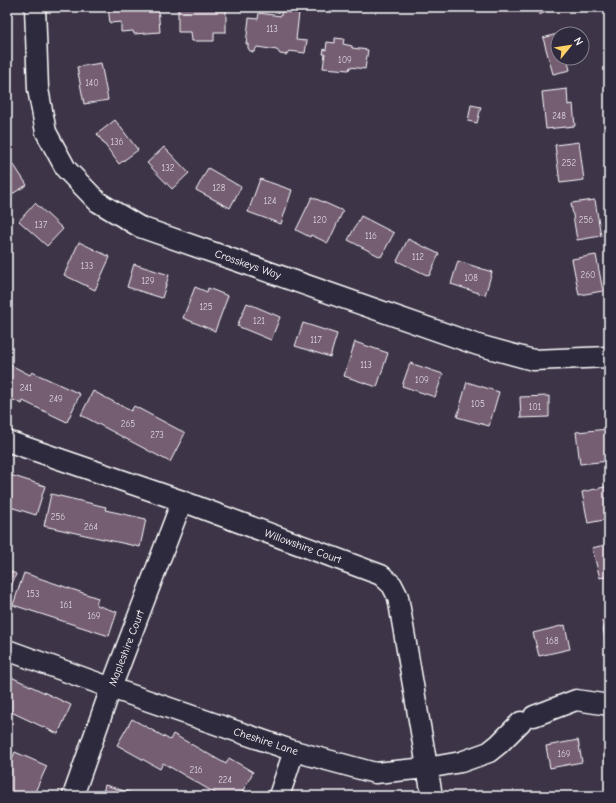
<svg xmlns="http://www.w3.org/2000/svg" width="616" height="803" font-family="'Comic Neue',sans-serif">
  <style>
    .building { fill: #745d72; stroke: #fff }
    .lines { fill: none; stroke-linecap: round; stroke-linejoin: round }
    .minor-casing { stroke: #fff; stroke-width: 23 }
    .minor { stroke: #2f2a3d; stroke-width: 20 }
    .labels { text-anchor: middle; stroke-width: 3.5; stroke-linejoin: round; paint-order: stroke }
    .number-label { font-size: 9px; fill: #dcd6dc }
    .street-label { font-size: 11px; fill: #fff; stroke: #2f2a3d }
  </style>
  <rect width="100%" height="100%" fill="#3d3448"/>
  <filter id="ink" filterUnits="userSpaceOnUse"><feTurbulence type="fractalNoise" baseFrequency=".025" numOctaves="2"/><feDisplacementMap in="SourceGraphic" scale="8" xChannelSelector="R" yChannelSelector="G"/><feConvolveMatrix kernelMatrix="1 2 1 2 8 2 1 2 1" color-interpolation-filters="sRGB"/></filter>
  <g filter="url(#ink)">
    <path class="building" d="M108,7h50l2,25 -26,2 -1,-3 -12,1v-10l-11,1z
      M178,7h48v25h-12v9h-22l-1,-9h-13z
      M536,7h21l-18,8z
      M281,11l18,2 -3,27 11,1 -2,12 -16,-2 -3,4 -6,-1 -3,-4 -20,-3 -3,5 -4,-1 -2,-3v-4h-2l3,-26 9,1 1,-6 22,3z
      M568,31l1,3h-11v24h9l3,12 -17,4 -10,-36z
      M335,38l9,1 -1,5 9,2v2l16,2 -3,19 -15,-2 -1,3 -26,-2 2,-14h-2l1,-5 2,1 1,-8 8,1z
      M101,63l7,37 -24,4 -7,-37z
      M567,89l1,16 5,-1 2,22 -29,3 -4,-37z
      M471,105l10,2 -4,16 -9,-2z
      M115,120l23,30 -19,14 -22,-30z
      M579,142l5,38 -24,3 -5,-38z
      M164,147l25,26 -17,16 -25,-26z
      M7,157l6,9 1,-1 13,20 -20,12z
      M208,168l33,19 -11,21 -34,-18z
      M260,179l32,11 -11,34 -33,-12z
      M312,197l31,14 -15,32 -17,-8 -1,2 -14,-7z
      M595,200l6,36 -24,4 -6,-37z
      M35,203l28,26 -16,17 -28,-25z
      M361,216l33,17 -13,24 -33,-17z
      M408,239l31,15 -10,22 -32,-15z
      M79,242l31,15 -15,33 -31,-15z
      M596,255l7,36 -24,4 -7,-36z
      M458,261l34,11 -7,23 -34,-11z
      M134,264l35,11 -7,23 -35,-11z
      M195,287l12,5 1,-4 20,8 -13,35 -32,-13z
      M247,303l33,14 -9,23 -34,-14z
      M303,323l34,11 -7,23 -35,-11z
      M355,342l33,11 -11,34 -33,-11z
      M7,363l23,12 2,-3 48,22 -13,28 -44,-21 -1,3 -15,-7z
      M410,363l33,11 -8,23 -33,-11z
      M467,382l32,10 -10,34 -32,-9z
      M93,391l38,20 3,-5 51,27 -15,29 -89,-47z
      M549,396v21l-28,1 -1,-21z
      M609,429v32l-29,3 -4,-32z
      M7,474l38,12 -9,29 -29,-9z
      M609,486v33l-21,4 -6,-31z
      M51,494l55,13 -1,3 41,9 -6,28 -96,-21z
      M609,544v32l-9,2 -8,-30z
      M7,570l9,4 -9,22z
      M24,573l74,25 -2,7 21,7 -8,24 -96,-31z
      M609,620v38h-1l-6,-37z
      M565,625l5,24 -31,7 -6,-23z
      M7,675l64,30 -13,29 -51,-24z
      M132,719l38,21 3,-6 53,30 3,-6 24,14 -13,24h-20l-57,-33 -3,6 -43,-24z
      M578,740l4,22 -32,6 -4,-22z
      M609,751v25l-5,-24z
      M15,752l32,14 -14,30h-26v-26z
      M105,785l36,11h-39z"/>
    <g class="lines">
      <g class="minor-casing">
        <path id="minor" d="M35,7l3,82 8,43 20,37 32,33 42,25 338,118 55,15 76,-3
          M7,441l175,60 199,74 11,10 6,12 34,199
          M7,650l110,40 177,61 81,22 52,-5 34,-6 28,-10 10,-8 22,-22
          M534,716l42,-16 33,5
          M73,796l38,-108 71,-187
          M279,796l15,-45"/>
      </g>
      <use href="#minor" class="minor"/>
    </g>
  </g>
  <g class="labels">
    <g class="number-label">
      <text x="272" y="32">113</text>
      <text x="345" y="63">109</text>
      <text x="92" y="86">140</text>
      <text x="559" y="119">248</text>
      <text x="117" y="145">136</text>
      <text x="569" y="166">252</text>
      <text x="168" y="171">132</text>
      <text x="219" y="191">128</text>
      <text x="270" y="204">124</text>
      <text x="320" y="223">120</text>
      <text x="586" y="223">256</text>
      <text x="41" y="228">137</text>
      <text x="371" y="239">116</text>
      <text x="418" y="260">112</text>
      <text x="87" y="269">133</text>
      <text x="588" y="278">260</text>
      <text x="471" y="281">108</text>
      <text x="148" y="284">129</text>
      <text x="206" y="310">125</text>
      <text x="259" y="324">121</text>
      <text x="316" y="343">117</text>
      <text x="366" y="368">113</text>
      <text x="422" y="383">109</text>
      <text x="26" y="391">241</text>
      <text x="56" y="402">249</text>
      <text x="478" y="407">105</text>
      <text x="535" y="410">101</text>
      <text x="128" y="427">265</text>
      <text x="157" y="438">273</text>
      <text x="58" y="520">256</text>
      <text x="91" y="530">264</text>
      <text x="33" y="597">153</text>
      <text x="66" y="608">161</text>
      <text x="94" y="619">169</text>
      <text x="552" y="644">168</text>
      <text x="564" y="757">169</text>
      <text x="196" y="773">216</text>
      <text x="225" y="783">224</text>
    </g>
    <g class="street-label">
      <text transform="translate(248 264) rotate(19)" y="4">Crosskeys Way</text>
      <text transform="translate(303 546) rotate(20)" y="4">Willowshire Court</text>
      <text transform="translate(126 648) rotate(-69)" y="4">Mapleshire Court</text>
      <text transform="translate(266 741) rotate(18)" y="4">Cheshire Lane</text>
    </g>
  </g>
  <rect width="616" height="803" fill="none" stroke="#2f2a3d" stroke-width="24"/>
  <rect x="12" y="12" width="592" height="779" fill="none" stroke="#fff" stroke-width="1.5" filter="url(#ink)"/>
  <g transform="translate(570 46) rotate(60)"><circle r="19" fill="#2f2a3d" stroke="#827f8b"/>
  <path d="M0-3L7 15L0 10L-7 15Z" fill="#ffd166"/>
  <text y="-6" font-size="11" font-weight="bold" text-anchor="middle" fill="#ffffff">N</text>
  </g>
</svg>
